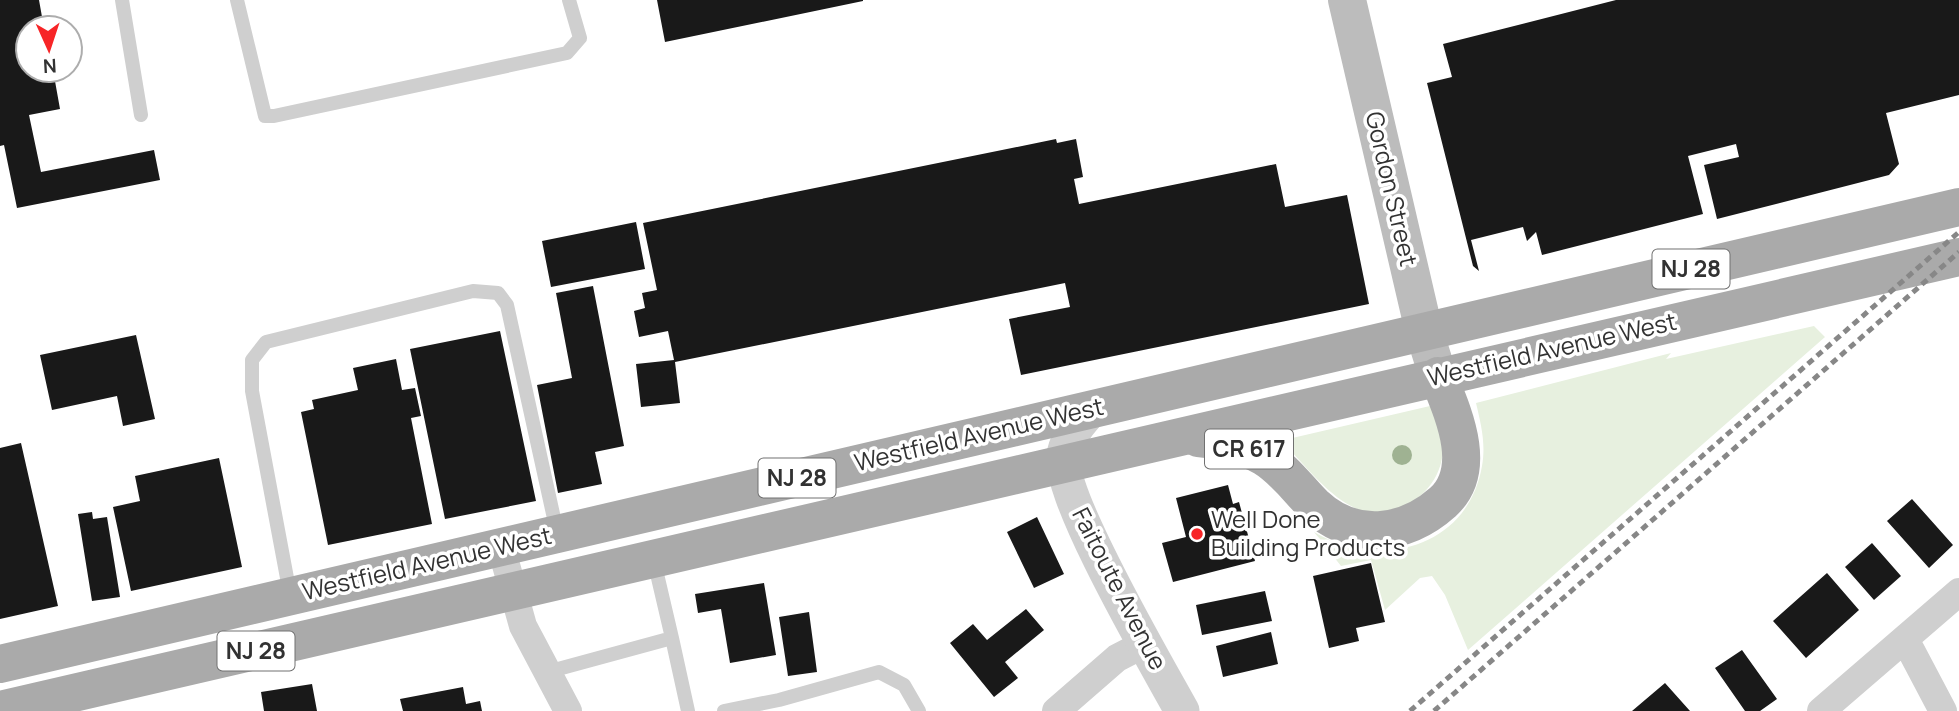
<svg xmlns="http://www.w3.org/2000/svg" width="1959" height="711" font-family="Manrope,sans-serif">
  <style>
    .green { fill: #e7f0df }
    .building { fill: #191919 }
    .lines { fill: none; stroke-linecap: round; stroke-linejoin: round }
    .service { stroke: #cfcfcf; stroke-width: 14 }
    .minor { stroke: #cfcfcf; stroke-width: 28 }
    .tertiary { stroke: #cfcfcf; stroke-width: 35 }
    .secondary { stroke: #bcbcbc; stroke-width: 38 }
    .primary { stroke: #aaa; stroke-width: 38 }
    .rail { stroke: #878787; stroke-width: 5; stroke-dasharray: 7 5; stroke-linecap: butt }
    .tree { fill: #9fb292 }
    .poi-dot { fill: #f72527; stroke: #fff; stroke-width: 2.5 }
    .labels { text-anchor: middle; stroke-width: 7; stroke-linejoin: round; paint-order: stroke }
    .shield { fill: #fff; stroke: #707070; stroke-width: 2 }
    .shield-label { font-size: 23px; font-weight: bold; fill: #323232 }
    .street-label { font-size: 24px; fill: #323232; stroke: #fff }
    .poi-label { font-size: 24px; fill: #323232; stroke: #fff; text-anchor: start }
  </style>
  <rect width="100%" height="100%" fill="#fff"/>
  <path class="green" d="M1814,326l11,11 -357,313 -23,-55 -13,-19 -12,2 -35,32 -14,-50 -30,6 -27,-34c65,39 154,16 168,-66 4,-22 -1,-42 -6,-63l195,-50 -5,6z
    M1430,406l7,4c3,16 8,33 5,48 -6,39 -54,69 -91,48 -26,-14 -46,-41 -67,-62l4,-5z"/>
  <path class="building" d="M0,0h39l5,28h-16v42h25l7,39 -31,6 12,57 113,-22 6,30 -143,28 -13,-63 -4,1z
    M657,0h206v1l-198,41z
    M1616,0h343v95l-73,18 13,51 -10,11 -172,44 -13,-54 35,-8 -3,-13 -48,12 15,58 -161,41 -6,-23 -9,9 -4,-14 -52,13 8,31 -6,-5 -46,-183 25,-6 -9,-33z
    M1056,139l1,4 19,-4 7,38 -9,2 5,25 197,-40 9,43 62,-12 22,109 -348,71 -12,-56 61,-12 -5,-24 -390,79 5,41 -39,4 -5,-43 38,-4 -6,-29 -29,6 -5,-26 11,-3 -3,-15 15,-3 -14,-67z
    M636,222l9,47 -94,18 -9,-46z
    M593,286l31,160 -29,6 7,32 -44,9 -21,-108 35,-7 -16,-85z
    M500,331l36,170 -91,18 -35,-170z
    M136,335l19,84 -32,7 -6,-30 -65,14 -12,-55z
    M396,359l6,31 13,-2 6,28 -10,2 21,106 -104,21 -27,-133 13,-3 -2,-9 46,-10 -5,-22z
    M21,443l37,163 -58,13v-171z
    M219,458l23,109 -111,24 -18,-84 27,-6 -5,-25z
    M1228,485l5,19 6,-2 16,59 -82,21 -11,-39 24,-6 -10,-39z
    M1912,499l41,46 -24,23 -42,-47z
    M92,512l1,7 14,-2 13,80 -28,4 -14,-87z
    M1037,517l27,57 -30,14 -27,-56z
    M1872,543l29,33 -27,24 -29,-33z
    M1371,563l14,59 -29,6 3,13 -30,7 -16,-72z
    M1827,573l32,37 -53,48 -33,-37z
    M764,583l12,72 -46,8 -9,-54 -23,4 -3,-19z
    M1265,591l7,30 -70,14 -6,-30z
    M1026,609l18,21 -39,32 13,16 -24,19 -44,-54 23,-19 14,16z
    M809,612l8,60 -29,4 -9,-59z
    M1271,632l7,32 -55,13 -7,-31z
    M1742,650l35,49 -17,12h-15l-30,-43z
    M1665,683l25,28h-58z
    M312,684l5,27h-53l-3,-19z
    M463,687l3,17 14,-3 2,10h-79l-3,-12z"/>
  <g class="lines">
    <path class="service" d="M122,0l19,115
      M237,0l28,116h9l293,-63 13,-15 -11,-38
      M290,594l-38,-203v-31l14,-18 207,-51 25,2 9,12 50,227
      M672,638l16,73
      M547,672l125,-34 -18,-77
      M724,711l55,-11 100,-28 25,13 15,26"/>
    <path class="minor" d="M501,547l22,79 45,85
      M1905,639l38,72
      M1056,711l61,-53 29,-15
      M1821,711l138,-119"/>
    <path class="tertiary" d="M1092,409c-12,13 -24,27 -28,45 -8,40 94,213 118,257"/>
    <path class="secondary" d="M1347,0l77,331 14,45"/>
    <path class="primary" d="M1198,438c23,2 46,7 66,19 20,12 34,32 50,48 39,37 91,31 129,-3 36,-33 10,-89 -5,-126
      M0,664l1959,-457
      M0,710l1959,-453"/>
    <path class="rail" d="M1410,711l549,-479
      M1434,711l525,-459"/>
  </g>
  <circle class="tree" cx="1402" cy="455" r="10"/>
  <circle class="poi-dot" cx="1197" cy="534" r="7"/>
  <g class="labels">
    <g class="shield">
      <rect x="1652.5" y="249.5" width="77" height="39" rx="5"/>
      <rect x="1205" y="429.5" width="88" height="39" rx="5"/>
      <rect x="758.5" y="458.5" width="77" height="39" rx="5"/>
      <rect x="217.5" y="631.5" width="77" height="39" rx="5"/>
    </g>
    <g class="shield-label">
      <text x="1691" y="277">NJ 28</text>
      <text x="1249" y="457">CR 617</text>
      <text x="797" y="486">NJ 28</text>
      <text x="256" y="659">NJ 28</text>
    </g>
    <g class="street-label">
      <text transform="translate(1391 189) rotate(77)" y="8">Gordon Street</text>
      <text transform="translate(1552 350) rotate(-13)" y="8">Westfield Avenue West</text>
      <text transform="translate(979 435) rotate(-13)" y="8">Westfield Avenue West</text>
      <text transform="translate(427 564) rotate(-13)" y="8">Westfield Avenue West</text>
      <text transform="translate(1119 589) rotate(63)" y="8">Faitoute Avenue</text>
    </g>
    <g class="poi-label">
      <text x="1211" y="528">Well Done<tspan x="1211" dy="28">Building Products</tspan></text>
    </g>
  </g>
  <g transform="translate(49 49) rotate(177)"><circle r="33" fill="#ffffff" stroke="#adadad" stroke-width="2"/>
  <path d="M0-5L12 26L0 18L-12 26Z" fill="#f72527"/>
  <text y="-10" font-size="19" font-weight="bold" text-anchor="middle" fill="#323232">N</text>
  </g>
</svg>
